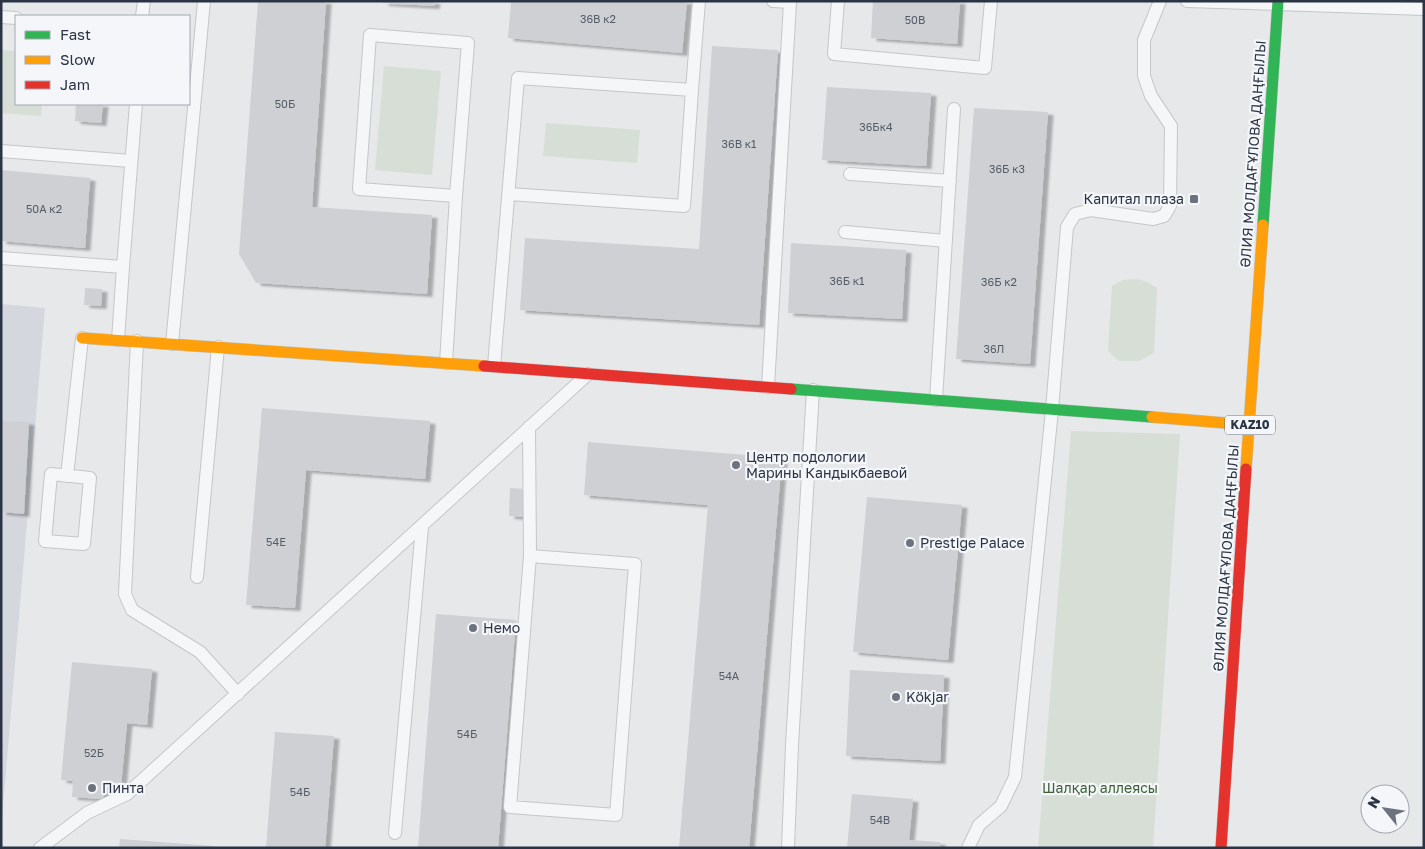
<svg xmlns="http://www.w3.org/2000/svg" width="1425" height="849" font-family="'Golos Text',sans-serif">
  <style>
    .built { fill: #d4d7dd }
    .green { fill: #d6ded6 }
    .building { fill: #ced0d3; filter: url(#shadow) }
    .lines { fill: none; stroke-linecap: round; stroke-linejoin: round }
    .lane-casing { stroke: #c4c6c8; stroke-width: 14 }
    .fast-casing { stroke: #c4c6c8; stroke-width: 12 }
    .slow-casing { stroke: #c4c6c8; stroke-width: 12 }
    .jam-casing { stroke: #c4c6c8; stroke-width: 12 }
    .lane { stroke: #f5f6f7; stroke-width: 12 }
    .fast { stroke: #30b455; stroke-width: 11 }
    .slow { stroke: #ff9f0a; stroke-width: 11 }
    .jam { stroke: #e5322d; stroke-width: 11 }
    .poi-dot { fill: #6c737f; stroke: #f4f6f9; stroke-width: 2 }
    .labels { text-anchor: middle; stroke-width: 4.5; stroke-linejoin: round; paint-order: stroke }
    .number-label { font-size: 11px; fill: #545c69 }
    .shield { fill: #f4f6f9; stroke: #676e7b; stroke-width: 1 }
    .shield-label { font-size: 12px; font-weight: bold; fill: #2b3445 }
    .street-label { font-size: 14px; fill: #2b3445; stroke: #f4f6f9 }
    .poi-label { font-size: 14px; fill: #2b3445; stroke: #f4f6f9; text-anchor: start }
    .park-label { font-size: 14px; fill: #3f6138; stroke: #f4f6f9 }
  </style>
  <defs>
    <filter id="shadow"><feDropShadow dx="5.5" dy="3" stdDeviation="1" flood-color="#0004"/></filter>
  </defs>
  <rect width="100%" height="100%" fill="#e6e8ea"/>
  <path class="built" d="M1,304l44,4 -44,522z"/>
  <path class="green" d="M1,50l15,1v53h26l-1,12 -40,-3z
    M384,66l57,5 -9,104 -57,-5z
    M546,123l94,7 -3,33 -94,-7z
    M1137,279l10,3 10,6 -3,65 -15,8h-20l-11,-10 4,-65 11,-6z
    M1071,431l109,3 -27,414h-115z"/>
  <path class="building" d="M258,1h68l-14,206 120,8 -5,79 -171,-11 -17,-29z
    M383,1h52l-1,5 -51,-3z
    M511,1h176l-5,52 -174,-15z
    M873,1h87l-3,43 -86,-6z
    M712,46l66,4 -19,275 -239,-15 5,-72 174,11z
    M827,87l104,6 -5,73 -104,-6z
    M76,104h27l-2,19 -26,-2z
    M974,108l74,4 -18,252 -74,-5z
    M1,170l89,8 -5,70 -84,-7z
    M791,243l115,7 -4,69 -114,-6z
    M85,288l17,1 -1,17 -17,-1z
    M262,408l168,13 -5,58 -119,-9 -11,138 -49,-3z
    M1,421l28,1 -5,92 -23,-2z
    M588,442l194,16 -33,390h-70l29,-343 -124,-10z
    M510,488l15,1 -2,28 -14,-1z
    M867,497l95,8 -14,155 -95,-8z
    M436,614l80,6 -18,228h-80z
    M72,662l80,7 -5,56 -20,-2 -6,63 -16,-2 -2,15 -31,-2 1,-16 -12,-1z
    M850,670l94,5 -4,86 -94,-5z
    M275,732l59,4 -9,112h-59z
    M852,794l61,5 -4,41 31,2v6h-93z
    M120,839l94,7v2h-95z"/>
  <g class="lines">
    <g class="lane-casing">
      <path id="lane" d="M838,1l-4,53 151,14 6,-67
        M1187,1l237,8
        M142,16l2,-15
        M1,17l15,1
        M370,35l98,8 -12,153 -97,-7z
        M692,90l7,-89
        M1,151l130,10
        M850,174l100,7
        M845,232l101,9
        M1,258l122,9 13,-163
        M118,340l5,-73
        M137,341l-12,253 7,16 68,42 38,42
        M172,344l32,-343
        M446,363l10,-167
        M494,366l24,-288 174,12 -8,116 -175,-12
        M768,387l22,-385 -17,-1
        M936,400l18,-291
        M529,427l1,129
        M51,474l39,4 -6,66 -39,-3z
        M67,476l15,-138
        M530,556l105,8 -19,251 -106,-8z
        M197,577l21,-230
        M395,833l27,-306
        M40,848l47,-35 40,-19 461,-420
        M788,848l4,-103 21,-355
        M968,848l11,-23 22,-19 14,-29 37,-367 15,-183 8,-13 16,-4 62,9 11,-3 6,-10 1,-80 -20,-30 -7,-20v-36l16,-39"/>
    </g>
    <g class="fast-casing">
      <path id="fast" d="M1263,225l15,-224
        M791,389l361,28"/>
    </g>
    <g class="slow-casing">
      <path id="slow" d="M82,338l402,28
        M1152,417l98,8
        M1246,469l17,-244"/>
    </g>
    <g class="jam-casing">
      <path id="jam" d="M484,366l307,23
        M1221,848l25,-379"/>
    </g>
    <use href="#lane" class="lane"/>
    <use href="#fast" class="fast"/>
    <use href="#slow" class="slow"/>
    <use href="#jam" class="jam"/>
  </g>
  <g class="poi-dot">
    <rect x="1189" y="194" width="10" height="10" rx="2.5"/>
    <circle cx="736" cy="465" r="5"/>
    <circle cx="910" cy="543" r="5"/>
    <circle cx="473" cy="628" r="5"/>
    <circle cx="896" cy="697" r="5"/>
    <circle cx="92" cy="788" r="5"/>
  </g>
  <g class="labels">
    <g class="number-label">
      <text x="598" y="23">36В к2</text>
      <text x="915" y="24">50В</text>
      <text x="285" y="108">50Б</text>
      <text x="876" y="131">36Бк4</text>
      <text x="739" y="148">36В к1</text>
      <text x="1007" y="173">36Б к3</text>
      <text x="44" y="213">50А к2</text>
      <text x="847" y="285">36Б к1</text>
      <text x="999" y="286">36Б к2</text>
      <text x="994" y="353">36Л</text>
      <text x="276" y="546">54Е</text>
      <text x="729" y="680">54А</text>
      <text x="467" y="738">54Б</text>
      <text x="94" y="757">52Б</text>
      <text x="300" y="796">54Б</text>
      <text x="880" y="824">54В</text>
    </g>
    <rect class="shield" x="1225" y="415.5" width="50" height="19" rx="4"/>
    <g class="shield-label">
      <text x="1250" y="429">KAZ10</text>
    </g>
    <g class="street-label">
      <text transform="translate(1253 154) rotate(-86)" y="5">ӘЛИЯ МОЛДАҒҰЛОВА ДАҢҒЫЛЫ</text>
      <text transform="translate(1226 558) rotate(-86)" y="5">ӘЛИЯ МОЛДАҒҰЛОВА ДАҢҒЫЛЫ</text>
    </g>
    <g class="poi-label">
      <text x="1184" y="204" text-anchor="end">Капитал плаза</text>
      <text x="746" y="462">Центр подологии<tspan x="746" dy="16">Марины Кандыкбаевой</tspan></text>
      <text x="920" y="548">Prestige Palace</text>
      <text x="483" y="633">Немо</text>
      <text x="906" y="702">Kökjar</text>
      <text x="102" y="793">Пинта</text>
    </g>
    <g class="park-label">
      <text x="1100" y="793">Шалқар аллеясы</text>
    </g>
  </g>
  <rect width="1425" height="849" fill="none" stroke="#2b3445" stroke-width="5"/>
  <rect x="15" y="15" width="175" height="90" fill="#f4f6f9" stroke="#a4a8b1"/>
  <rect x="25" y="31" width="25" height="8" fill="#30b455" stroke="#a4a8b1"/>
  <text x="60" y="40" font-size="15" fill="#2b3445">Fast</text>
  <rect x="25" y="56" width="25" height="8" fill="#ff9f0a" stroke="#a4a8b1"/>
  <text x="60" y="65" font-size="15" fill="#2b3445">Slow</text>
  <rect x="25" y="81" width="25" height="8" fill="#e5322d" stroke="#a4a8b1"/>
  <text x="60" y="90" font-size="15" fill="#2b3445">Jam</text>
  <g transform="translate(1385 809) rotate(300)"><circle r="24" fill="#f4f6f9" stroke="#a4a8b1"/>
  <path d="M0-4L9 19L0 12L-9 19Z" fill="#6c737f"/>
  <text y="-8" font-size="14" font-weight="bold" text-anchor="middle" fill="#2b3445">N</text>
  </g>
</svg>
